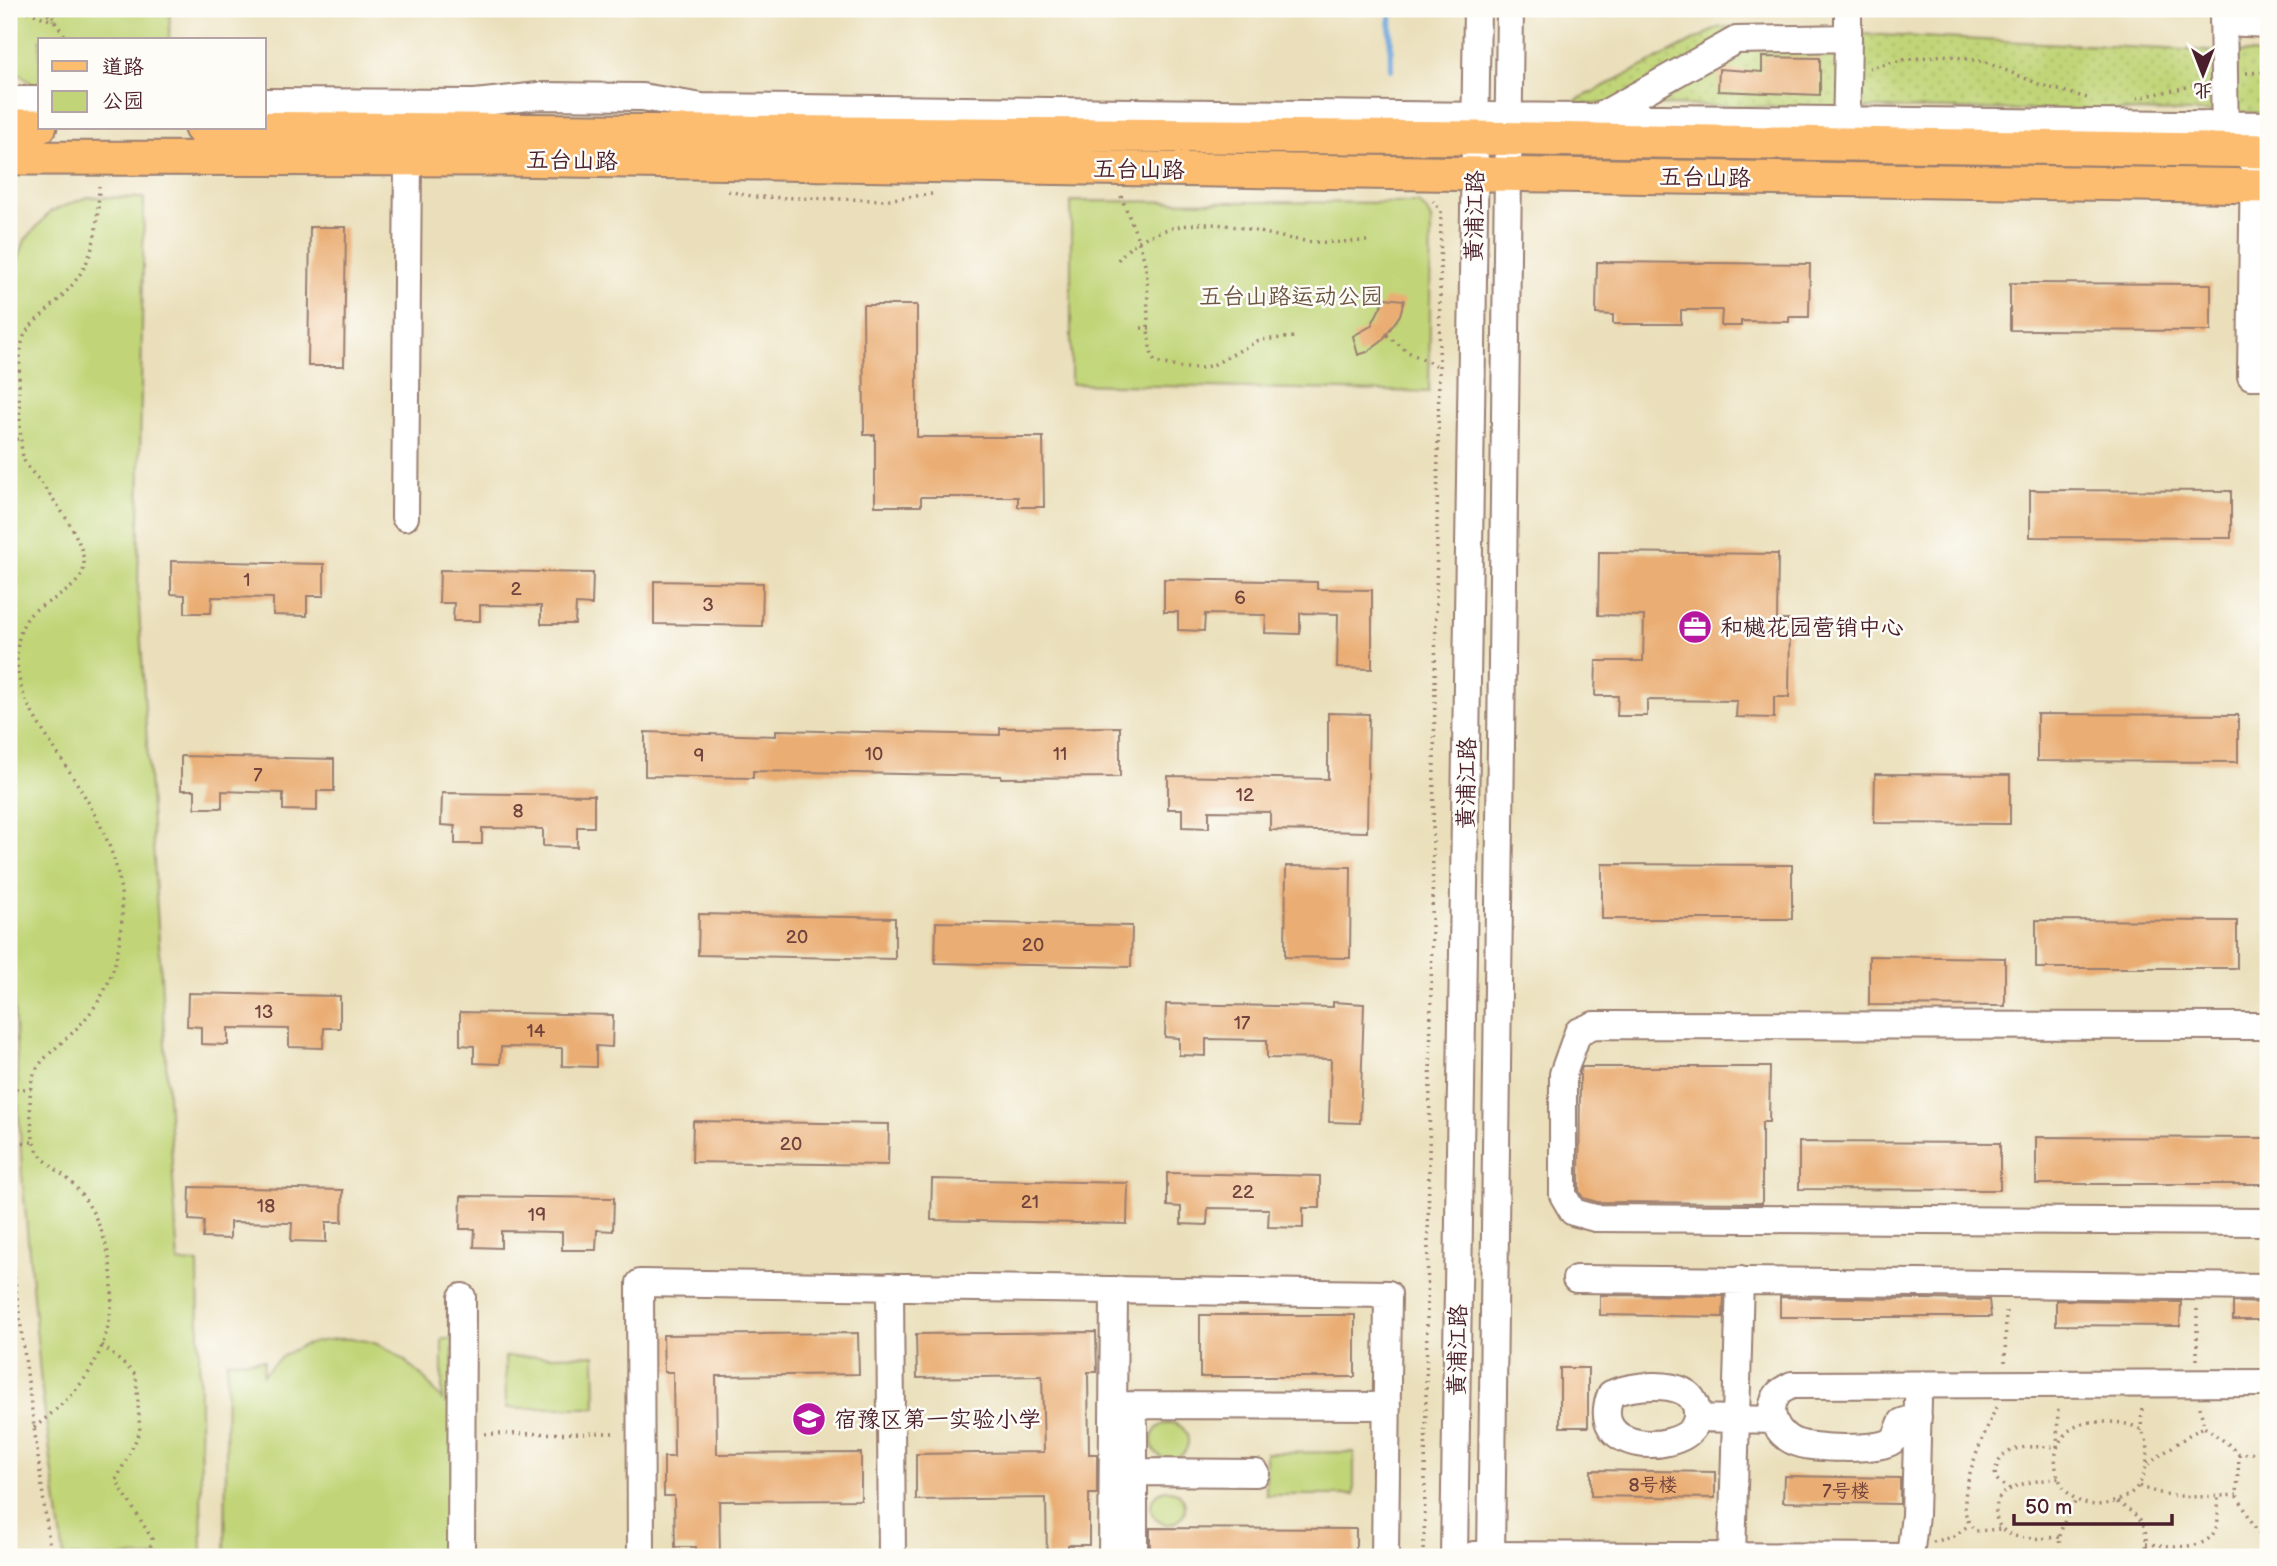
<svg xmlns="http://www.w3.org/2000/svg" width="2277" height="1566" font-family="'Balsamiq Sans','LXGW WenKai TC',sans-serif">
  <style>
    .grass { fill: url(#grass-dots); stroke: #867a52; stroke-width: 2 }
    .park { fill: #c1d578; stroke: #867a52; stroke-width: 2 }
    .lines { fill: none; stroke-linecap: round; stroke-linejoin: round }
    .stream { stroke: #6da6dc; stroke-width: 6 }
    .building { fill: #eaad73 }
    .minor-casing { stroke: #9a7f72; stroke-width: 30 }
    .major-casing { stroke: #9a7f72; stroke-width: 37 }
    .path { stroke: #9a7f72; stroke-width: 3.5; stroke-dasharray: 2 5; stroke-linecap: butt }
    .minor { stroke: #fff; stroke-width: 26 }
    .major { stroke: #fcbd6f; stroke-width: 33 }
    .labels { text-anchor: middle; stroke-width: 5; stroke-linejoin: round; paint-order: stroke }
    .number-label { font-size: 19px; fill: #72423d }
    .street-label { font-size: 23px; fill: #4a1f2b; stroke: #fdfcf7 }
    .park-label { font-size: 23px; fill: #6e5642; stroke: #fdfcf7 }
    .poi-label { font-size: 23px; fill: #4a1f2b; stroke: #fdfcf7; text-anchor: start }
  </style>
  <defs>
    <pattern id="grass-dots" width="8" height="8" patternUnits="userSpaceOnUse" patternTransform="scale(1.75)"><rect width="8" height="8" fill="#c1d578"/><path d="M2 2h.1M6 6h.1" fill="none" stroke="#a7b668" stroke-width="1.8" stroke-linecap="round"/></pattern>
  </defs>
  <rect width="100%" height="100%" fill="#fdfcf7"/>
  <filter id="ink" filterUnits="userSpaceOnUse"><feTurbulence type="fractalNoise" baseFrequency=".0143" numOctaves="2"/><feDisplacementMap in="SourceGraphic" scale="14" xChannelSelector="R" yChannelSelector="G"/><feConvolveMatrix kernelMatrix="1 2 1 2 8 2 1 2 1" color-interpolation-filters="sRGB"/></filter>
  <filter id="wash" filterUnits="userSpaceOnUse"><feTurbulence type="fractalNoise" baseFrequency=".00686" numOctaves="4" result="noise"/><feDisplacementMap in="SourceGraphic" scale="28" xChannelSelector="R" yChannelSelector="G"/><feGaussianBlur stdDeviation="1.57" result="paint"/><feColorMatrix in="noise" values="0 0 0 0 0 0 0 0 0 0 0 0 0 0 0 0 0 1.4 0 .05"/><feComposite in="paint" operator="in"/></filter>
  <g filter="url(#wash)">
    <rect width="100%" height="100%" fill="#eadfba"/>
    <path class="grass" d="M1720,27l548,27v59l-699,-9z"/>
    <path class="park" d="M9,9h161l-1,31h-129v50l-22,-17 -8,-22z
      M88,197l56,1 -6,393 40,671 20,1 4,294h-138l-23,-173 -19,-209 -13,-280v-374l3,-33 -1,-209 14,-39 26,-29z
      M1071,201l347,2 8,7 5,10 -2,172 -358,-8z
      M442,1339h11l-1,218h-227l2,-196 37,-1 -1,15c6,-6 12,-14 20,-19 23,-17 66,-22 94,-12 26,10 48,34 65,56z
      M595,1355l1,53h-90l-1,-51z
      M1152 1441a18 18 0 1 1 36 0a18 18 0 1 1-36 0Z
      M1354,1452v43h-88v-42z
      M1151 1507a17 17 0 1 1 34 0a17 17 0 1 1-34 0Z"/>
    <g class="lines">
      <path class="stream" d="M1390,9l1,60"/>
    </g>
    <g id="blocks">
      <path class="building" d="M1762,57l58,1v37l-102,-4 1,-22 43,3z
        M310,227h36l-2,139h-36z
        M1597,262l213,2 -1,53h-20v5l-48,-1v5h-20l1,-16h-41v14h-68v-9l-17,-1z
        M2010,283l201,1v47l-201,-1z
        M1385,298l19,2 -4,15 -19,27 -14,10 -9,3 -5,-19 18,-10z
        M863,305h54v132h126l1,70h-26v-10h-97v9h-46v-71h-11z
        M2030,490l201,1v47l-201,-1z
        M1599,552l179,2 -1,66h13l-1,77h-15v21l-38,-1 1,-16 -90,-1v16h-30l1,-20h-23l1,-35h47l1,-45 -46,-1z
        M171,561l153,3v32h-17v20l-34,-1v-17l-61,-1 -1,16h-26v-18l-14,-1z
        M440,570l153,3 -1,32 -16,-1 -1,20h-34v-18l-61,-1v16h-27l1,-18h-15z
        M1164,579l153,3v7l55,1v79l-35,-1 1,-54 -38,-1v21l-35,-1 1,-18 -61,-1 -1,17 -26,-1v-18h-14z
        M654,581l109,2 -1,43 -108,-2z
        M1328,713l41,1 -2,118 -97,-2v-18l-61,-1v17l-27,-1v-18h-14v-33l160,3z
        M2037,714l201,1v47l-201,-1z
        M1120,727v50l-119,1v-2l-248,-5v7l-108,-2v-44l131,4v-6l224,5v-7z
        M181,756l153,3v32h-17v20l-34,-1v-17l-61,-2v17h-27v-18h-14z
        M1875,774l135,1v49l-136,-1z
        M442,793l152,2v32h-17v20l-34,-1v-17l-61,-1v16h-27v-18l-14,-1z
        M1602,864l190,1v54h-190z
        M1286,866l65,1 -1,91 -65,-1z
        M699,914l196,4v41l-197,-4z
        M2036,920l201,1v47h-201z
        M936,922l196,4 -1,41 -196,-4z
        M1869,956l136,2v48l-136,-1z
        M188,993l152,3v32h-16l-1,20 -34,-1v-18l-61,-1v17l-27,-1v-17l-14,-1z
        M1333,1002l31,2 -4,119 -31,-1 2,-63 -64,-1v-18l-61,-1v17l-27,-1v-17l-14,-1 1,-33 167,3z
        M460,1012l153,3 -1,32 -16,-1v21l-34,-1v-18l-61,-1 -1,17 -26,-1v-17l-14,-1z
        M1582,1067h188l-1,55h-7v81l-165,-1 -14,-4 -4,-7 1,-118z
        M693,1121l196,3 -1,41 -196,-3z
        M2036,1137l232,1v46h-232z
        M1799,1142l201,1v47l-201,-1z
        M1167,1173l153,3v32h-17v20l-35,-1 1,-18 -61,-1 -1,17 -26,-1v-17l-14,-1z
        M932,1179l196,4 -1,41 -196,-4z
        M190,1187l153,3 -1,32h-16v20l-35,-1 1,-18 -62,-1v17l-27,-1 1,-17 -15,-1z
        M461,1196l153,2 -1,33 -16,-1 -1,20h-34v-18l-61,-1v17l-27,-1 1,-18h-15z
        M1600,1295l124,1 -1,21 -123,-2z
        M1780,1297l209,3 2,17h-211z
        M2056,1300l125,2 -1,24 -124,-1z
        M2233,1302l35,1v17h-35z
        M1200,1315h155v62h-155z
        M1096,1332l1,40h-9l1,82h8v40h-8v51h-21v12h-21l-1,-59 -130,2v-46l128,-2 -2,-76 -125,2 -1,-44z
        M858,1333l1,41 -143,2 1,78 144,-1v47l-142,1 1,56h-24v-10h-21l-1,-51h-10v-39h10l-1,-85h-9l-1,-37z
        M1560,1368h28v59h-28z
        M1591,1470l124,2v26l-124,-2z
        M1784,1476l116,2v26l-117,-2z
        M1150,1528l206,1v28h-206z"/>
    </g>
  </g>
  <g filter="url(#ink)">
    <use href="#blocks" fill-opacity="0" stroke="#9a7f72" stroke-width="2"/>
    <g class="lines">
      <g class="minor-casing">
        <path id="minor" d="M1848,9v29
          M2223,9l2,131
          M2223,22l45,2
          M9,100h31
          M264,102l211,1 63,-7 104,1 60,10 1566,18
          M1602,115l134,-75 112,-2 -2,98
          M2254,151l-3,225h17
          M405,517l3,-358
          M2268,1026l-674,-1 -16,7 -15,42v121l10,17 22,6 673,4
          M1576,1279l692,8
          M890,1286l2,271
          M1113,1405l274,1
          M1918,1417l-16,5c-3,7 -5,15 -10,19 -13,10 -81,8 -97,1 -18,-7 -31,-31 -17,-48 3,-4 10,-7 14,-9l476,-2
          M1697,1418c0,-5 0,-12 -3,-16 -10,-23 -65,-17 -83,-8 -24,58 63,60 82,34 2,-3 3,-6 4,-10l76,2
          M1134,1472l122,1
          M1474,1555l436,2
          M1732,1556l8,-276
          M461,1557l1,-260
          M641,1557l-1,-274 748,11 -3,263
          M1112,1557l2,-267
          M1134,1557v-132
          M1454,1557l23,-1548
          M1491,1557l19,-1548
          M1910,1557l5,-42 3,-115"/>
      </g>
      <g class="major-casing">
        <path id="major" d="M9,126h31
          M201,128l1273,10 794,13
          M9,158l493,1 1766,27"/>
      </g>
      <path class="path" d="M21,9l34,13
        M43,9l10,11
        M50,9l5,13 13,18
        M1869,68l33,-8 42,-5 42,7 55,23 46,13
        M2246,73l22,-1
        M2137,98l64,-14
        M728,191l28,6 126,3 50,-6
        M1121,196c8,22 19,44 24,68 6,28 -2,76 10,98l27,6h20l13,-4 44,-24 36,-3
        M1118,260c12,-16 26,-23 44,-29 58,-18 89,3 143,10 21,3 44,0 65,0
        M1141,328h9
        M1387,335l21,17 30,14
        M9,353h11
        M9,439h12
        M9,1089h22
        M9,1143l24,-1
        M9,1235l42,322
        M2197,1309v52
        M102,1345l34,30 4,57 -24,48 36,59 -4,18
        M2005,1362l1,-55
        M1996,1407c-11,28 -50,101 -20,124l25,-2
        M2200,1407l4,20 23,16 12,11 29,-2
        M2090,1422c14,0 30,-1 43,4 22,8 15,41 7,57 -6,10 -18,17 -30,20 -53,14 -73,-57 -35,-76 4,-3 10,-4 15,-5z
        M34,1428c19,-16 37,-30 51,-50 40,-57 35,-140 -11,-193 -14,-15 -38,-25 -41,-47 -2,-19 -6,-47 1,-64 5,-13 23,-27 34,-37 38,-36 50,-67 54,-119 3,-64 -35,-120 -68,-170 -13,-20 -31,-46 -35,-70 -4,-20 -3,-46 10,-62 6,-8 21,-14 30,-20 9,-6 20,-14 24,-25 3,-8 -1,-20 -4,-28 -9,-22 -23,-40 -38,-60 -5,-7 -14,-15 -17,-23 -2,-6 -3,-15 -3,-21 -2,-22 -4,-81 2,-100 5,-14 18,-22 28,-32 43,-39 46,-65 48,-121
        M2141,1432l1,-26
        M485,1434l133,-1
        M2239,1454l-2,41 20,36 11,10
        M2148,1464l41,-29 15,-8
        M2139,1486c32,14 64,11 98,9
        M2010,1489c-9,-5 -17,-9 -14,-20 7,-27 39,-22 61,-22l1,-42
        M2117,1502c29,19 30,20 29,55
        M2059,1537c-23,2 -66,7 -63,-29 1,-8 4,-13 11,-17 15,-10 35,-10 53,-13
        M9,1539l1,18
        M1933,1542l20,-5 16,-12
        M2146,1544c23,1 63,11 71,-19 2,-9 1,-20 1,-29
        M486,1556l131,-1
        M1424,1557l17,-1346 -8,-10
        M2061,1557c-5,-22 3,-38 15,-56"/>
      <use href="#minor" class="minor"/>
      <use href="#major" class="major"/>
    </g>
  </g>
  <defs>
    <g id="office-disc" transform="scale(1.75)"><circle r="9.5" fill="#b5179e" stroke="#fdfcf7"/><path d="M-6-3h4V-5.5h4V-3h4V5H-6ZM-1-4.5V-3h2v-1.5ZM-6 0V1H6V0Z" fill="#fff"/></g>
    <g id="school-disc" transform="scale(1.75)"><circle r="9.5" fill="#b5179e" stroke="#fdfcf7"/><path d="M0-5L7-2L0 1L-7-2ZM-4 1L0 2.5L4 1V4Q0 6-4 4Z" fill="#fff"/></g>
  </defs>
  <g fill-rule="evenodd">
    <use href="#office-disc" x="1695" y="627"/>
    <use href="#school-disc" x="809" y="1419"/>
  </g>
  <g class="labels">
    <g class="number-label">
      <text x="247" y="586">1</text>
      <text x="516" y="595">2</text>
      <text x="1240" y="604">6</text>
      <text x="708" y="611">3</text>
      <text x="874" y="760">10</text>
      <text x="1060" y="760">11</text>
      <text x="699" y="762">9</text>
      <text x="258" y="781">7</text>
      <text x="1245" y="801">12</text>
      <text x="518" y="817">8</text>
      <text x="797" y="943">20</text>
      <text x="1033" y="951">20</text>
      <text x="264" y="1018">13</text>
      <text x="1242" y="1029">17</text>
      <text x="536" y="1037">14</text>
      <text x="791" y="1150">20</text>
      <text x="1243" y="1198">22</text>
      <text x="1030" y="1208">21</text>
      <text x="266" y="1212">18</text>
      <text x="537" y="1221">19</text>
      <text x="1653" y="1491">8号楼</text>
      <text x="1846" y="1497">7号楼</text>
    </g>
    <g class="street-label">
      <text transform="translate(572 160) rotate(1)" y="8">五台山路</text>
      <text transform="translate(1139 169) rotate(1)" y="8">五台山路</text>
      <text transform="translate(1705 177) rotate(1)" y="8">五台山路</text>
      <text transform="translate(1474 216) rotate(-89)" y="8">黄浦江路</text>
      <text transform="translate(1466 783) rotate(-89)" y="8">黄浦江路</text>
      <text transform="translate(1457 1350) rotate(-89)" y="8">黄浦江路</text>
    </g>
    <g class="park-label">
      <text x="1291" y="304">五台山路运动公园</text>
    </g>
    <g class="poi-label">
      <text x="1720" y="635">和樾花园营销中心</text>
      <text x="834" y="1427">宿豫区第一实验小学</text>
    </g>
  </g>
  <rect width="2277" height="1566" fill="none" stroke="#fdfcf7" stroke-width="35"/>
  <rect x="38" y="38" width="228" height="91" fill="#fdfcf7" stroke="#b5a4a5" stroke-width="2"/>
  <rect x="52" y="61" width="35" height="10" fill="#fcbd6f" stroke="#b5a4a5" stroke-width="2"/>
  <text x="102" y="74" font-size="21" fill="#4a1f2b">道路</text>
  <rect x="52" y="91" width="35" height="21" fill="#c1d578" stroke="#b5a4a5" stroke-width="2"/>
  <text x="102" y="108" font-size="21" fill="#4a1f2b">公园</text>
  <g transform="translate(2203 74) rotate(180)" stroke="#fdfcf7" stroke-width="5" paint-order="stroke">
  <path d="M0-5L12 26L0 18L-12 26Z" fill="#4a1f2b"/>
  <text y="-10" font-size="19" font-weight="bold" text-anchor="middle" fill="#4a1f2b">北</text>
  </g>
  <path d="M2014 1514v10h158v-10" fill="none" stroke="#4a1f2b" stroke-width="3.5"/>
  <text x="2025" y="1514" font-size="21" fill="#4a1f2b" stroke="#fdfcf7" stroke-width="5" paint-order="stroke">50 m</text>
</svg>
